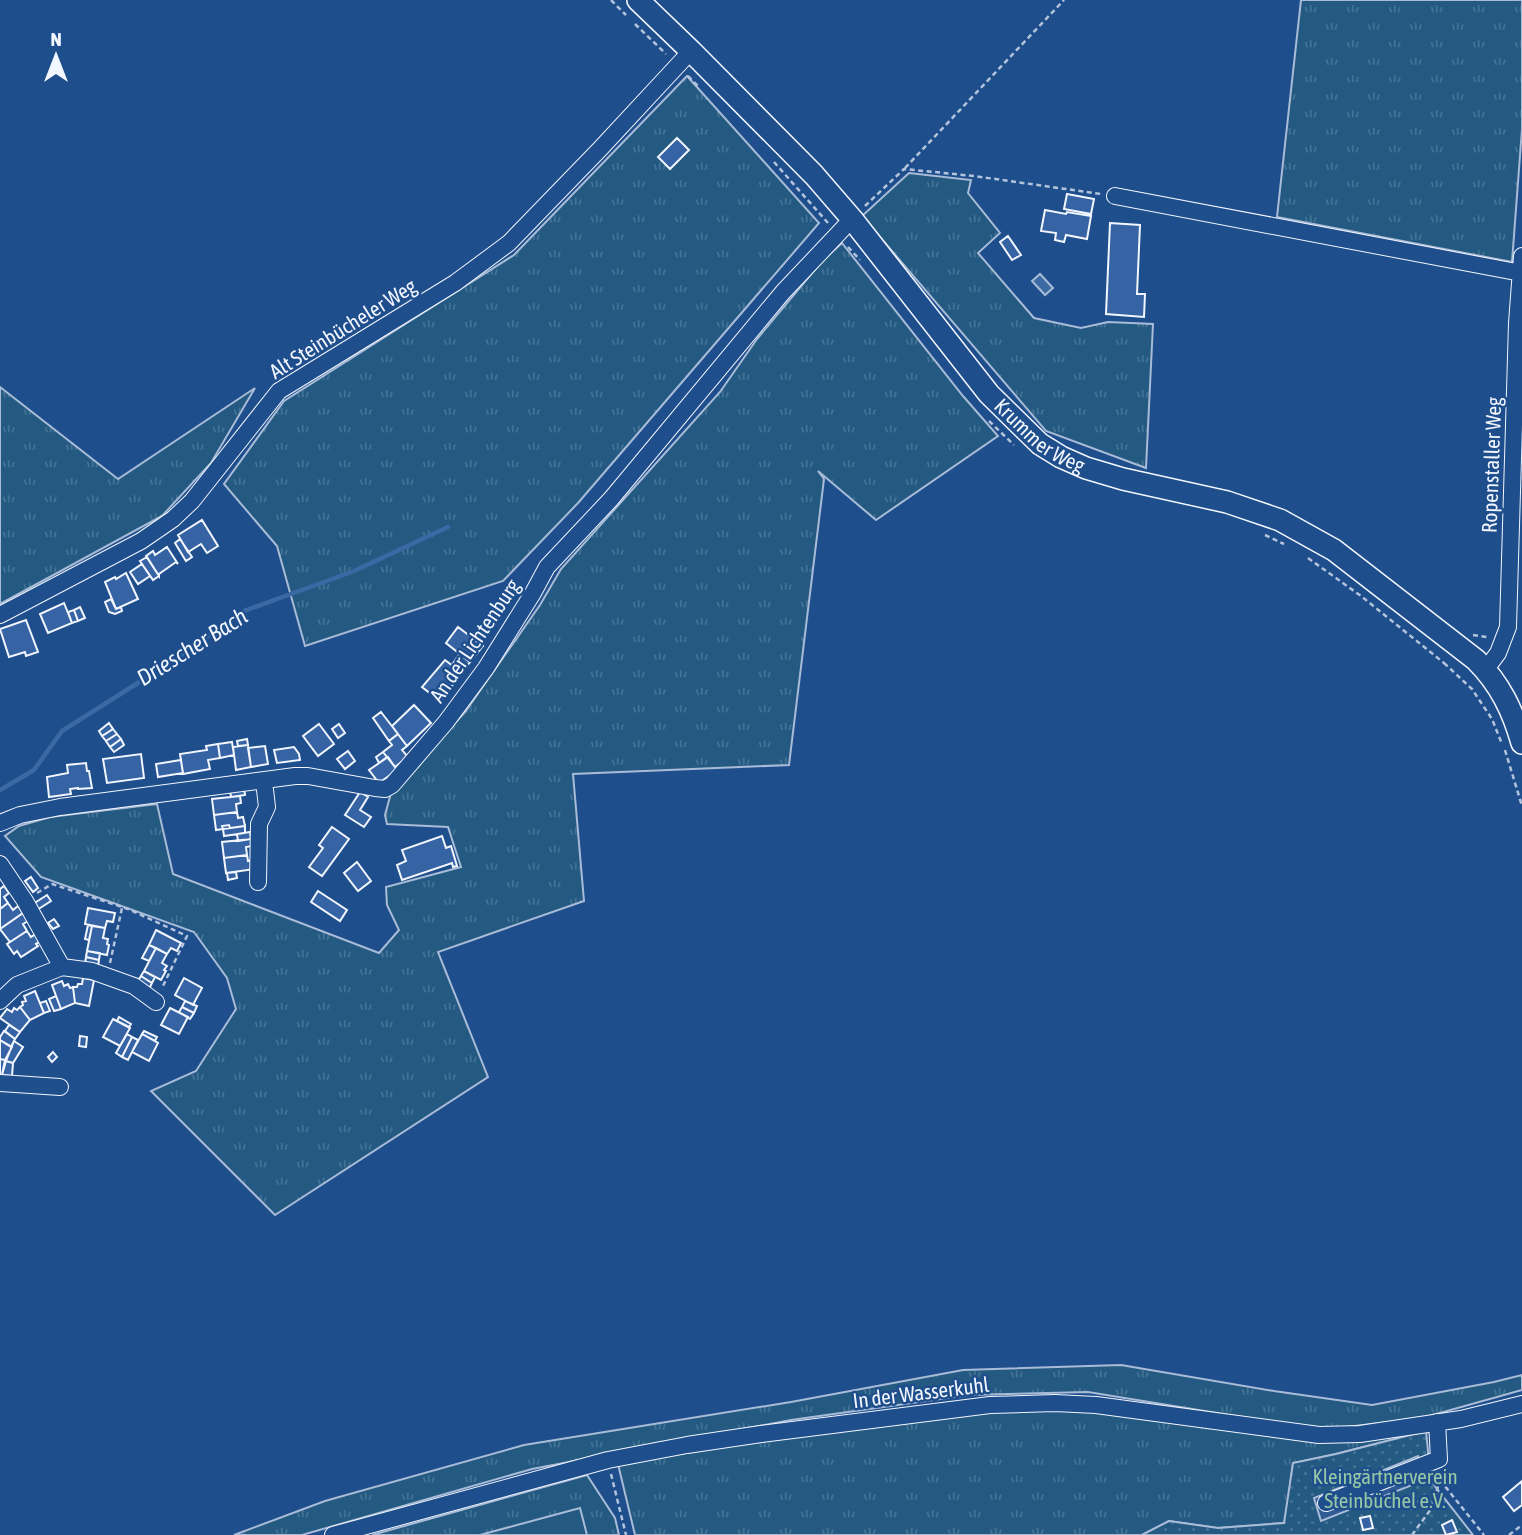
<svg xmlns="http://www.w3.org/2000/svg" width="1522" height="1535" font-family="'Asap Condensed',sans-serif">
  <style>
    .grass { fill: url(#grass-tufts); stroke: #a8bbd7; stroke-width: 2 }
    .park { fill: url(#park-dots); stroke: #a8bbd7; stroke-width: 2 }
    .pitch { fill: #245a82; stroke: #a8bbd7; stroke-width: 2 }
    .parking { fill: #305b95; stroke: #a8bbd7; stroke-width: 2 }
    .water { fill: url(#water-ripples); stroke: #a8bbd7; stroke-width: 2 }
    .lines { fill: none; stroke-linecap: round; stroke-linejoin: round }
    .stream { stroke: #3b69a3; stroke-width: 4.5 }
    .building { fill: #3563a3; stroke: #f2f6ff; stroke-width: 2 }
    .minor-casing { stroke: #f2f6ff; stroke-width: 18 }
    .major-casing { stroke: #f2f6ff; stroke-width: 24 }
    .path { stroke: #b3c4dc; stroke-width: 2.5; stroke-dasharray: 5 3.5; stroke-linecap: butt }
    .minor { stroke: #1f4e8c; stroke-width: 16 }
    .major { stroke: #1f4e8c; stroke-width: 21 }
    .labels { text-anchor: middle; stroke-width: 5; stroke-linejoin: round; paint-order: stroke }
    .street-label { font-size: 21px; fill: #f2f6ff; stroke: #1f4e8c }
    .park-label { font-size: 21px; fill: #97c8a6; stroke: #1f4e8c }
    .water-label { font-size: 23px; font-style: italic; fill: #f2f6ff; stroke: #1f4e8c }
  </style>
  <defs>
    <pattern id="grass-tufts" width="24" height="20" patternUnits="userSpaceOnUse" patternTransform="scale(1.75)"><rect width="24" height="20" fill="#245a82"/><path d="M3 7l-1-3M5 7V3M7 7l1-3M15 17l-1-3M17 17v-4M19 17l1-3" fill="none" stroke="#447295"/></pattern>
    <pattern id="park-dots" width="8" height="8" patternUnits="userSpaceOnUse" patternTransform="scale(1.75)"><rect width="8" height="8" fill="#245a82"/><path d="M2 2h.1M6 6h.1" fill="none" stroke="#447295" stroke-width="1.8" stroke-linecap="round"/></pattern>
    <pattern id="water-ripples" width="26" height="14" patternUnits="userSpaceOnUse" patternTransform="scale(1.75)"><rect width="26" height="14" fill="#3b69a3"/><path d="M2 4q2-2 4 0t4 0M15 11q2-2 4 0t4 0" fill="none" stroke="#587fb1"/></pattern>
  </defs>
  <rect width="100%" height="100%" fill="#1f4e8c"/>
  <path class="grass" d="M1301,0h221v129l-10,133 -235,-45z
    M687,76l132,147 -241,280 -75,78 -198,65 -28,-100 -53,-62 60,-83 230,-146z
    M909,173l62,7 -3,13 32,40 -22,20 56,65 47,10 27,-6 45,2 -7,144 -100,-37 -184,-215z
    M842,243l121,153 35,40 -122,84 -58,-49 6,8 -35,286 -216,9 11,127 -146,51 50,125 -213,138 -124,-124 45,-20 40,-62 -9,-31 -33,-46 -153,-55 -36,-41 14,-10 31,-9 107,-13 16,70 206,79 20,-23 -12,-25 -1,-18 75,-20 -13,-40 -61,-3 -2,-9 6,-22 74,-81 75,-107 21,-36 159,-177 37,-53 66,-79z
    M0,387l118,92 137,-91 -44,75 -49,53 -162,88z
    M1121,1365l153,26 98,14 122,-23 28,-7v15l-100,28 -101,12 -233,-38 -119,3 -178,25 -259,49 -230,66h-68l91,-34 199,-56 267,-43 172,-32z
    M999,1411h108l191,29 128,-9 -90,23 -43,9 -8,60 -67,5 -49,-7 -27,14h-507l-17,-71 135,-22z
    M587,1475l28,43 4,17h-247z"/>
  <path class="park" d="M1426,1431l5,50 42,54h-331l27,-14 49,7 66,-5 9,-60 43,-9z"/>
  <path class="pitch" d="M580,1508l7,27h-107z"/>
  <path class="parking" d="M1418,1456l7,24 -104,41 -7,-23z"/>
  <path class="water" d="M1040,274l13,14 -8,7 -13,-14z"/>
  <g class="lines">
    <path class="stream" d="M0,790l34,-20 28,-39 109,-69 73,-51 110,-40 94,-44"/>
  </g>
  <path class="building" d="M677,138l12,12 -19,19 -12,-12z
    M1067,194l27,5 -3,15 -27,-5z
    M1045,210l21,4 1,-2 24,4 -4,23 -21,-4 -2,7 -9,-2 1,-7 -15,-2z
    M1110,223l30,2 -3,69h8l-1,23 -38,-3z
    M1008,236l13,19 -9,5 -12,-18z
    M202,520l16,26 -11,7 -6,-9 -13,8 -10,-17z
    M180,539l12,18 -6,4 -11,-18z
    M167,547l11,17 -2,-2 -17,12v2l-13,-20 7,-5 2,4z
    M147,557l12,19 -6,4 -13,-19z
    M142,564l8,12 -12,8 -8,-12z
    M126,573l12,26 -22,10 -11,-27 10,-5 1,2z
    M111,599l5,10 5,-2 1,4 -7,3 -6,-2 -4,-10z
    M64,603l8,20 -24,10 -8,-19z
    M80,607l5,11 -7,3 -4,-11z
    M74,610l4,11 -6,2 -4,-11z
    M26,620l12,32 -12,4 -1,-4 -16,5 -9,-28z
    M458,627l25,19 -13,16 -24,-19z
    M460,654l10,8 -4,5 -10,-8z
    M456,659l10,8 -4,6 -10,-8z
    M445,660l17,13 -22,28 -18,-14z
    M414,705l17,18 -24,23 -15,-20z
    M381,712l17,22 -9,7 -16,-23z
    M109,723l4,6 -11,7 -3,-5z
    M319,724l15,20 -16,12 -15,-20z
    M339,724l6,9 -7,5 -6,-9z
    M113,729l4,5 -11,7 -4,-5z
    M117,734l4,5 -11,8 -4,-6z
    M398,734l9,12 -5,4 6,7 -13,10 -12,-15 9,-7 -3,-4z
    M121,739l3,6 -10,7 -4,-5z
    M247,739l1,6 -10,1 -1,-5z
    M232,742l2,13 -14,3 -2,-14z
    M218,744l2,14 -12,2 2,9 -27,5 -3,-20 27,-4 -1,-4z
    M248,745l3,22 -15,3 -3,-23z
    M265,746l3,18 -17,3 -3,-19z
    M294,747l5,7 1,6 -23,3 -3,-13z
    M348,751l7,10 -10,8 -8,-10z
    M383,752l4,5 -8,6 -3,-6z
    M141,754l3,24 -37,5 -4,-24z
    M388,757l9,13 -18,13 -10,-13z
    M181,760l2,13 -25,4 -2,-13z
    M86,763l1,8h2l3,17 -14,1v-1l-8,1 1,5 -22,3 -2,-20 21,-4 -1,-8z
    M244,788l1,7 -14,2 -1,-7z
    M360,792l8,5 -8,13 11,7 -7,10 -19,-12z
    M240,796l1,7 -5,1 1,8 -23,3 -2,-16z
    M237,812l1,6 5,-1 2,9 -15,2 -1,-3 -7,1 1,3 -7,1 -2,-15z
    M245,826v7l-21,3 -1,-7z
    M332,827l17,12 -27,37 -13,-9 14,-19 -4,-3z
    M250,832l1,7 -13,2 -1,-7z
    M442,836l4,12 5,-2 6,20 -4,1 -1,-4 -50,17 -5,-15 9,-4 -4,-11z
    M251,839l1,7 -6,1 1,8 -23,3 -2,-16z
    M247,855l1,6 6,-1 1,9 -29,4 -2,-15z
    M357,862l14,19 -13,10 -14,-18z
    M236,872l1,6 -9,2 -1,-7z
    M31,877l7,11 -5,4 -8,-11z
    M4,886l5,7 -5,4 4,6 -8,6v-20z
    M318,891l29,19 -7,11 -29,-19z
    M47,895l4,6 -14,9 -4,-6z
    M8,903l5,7 5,-4 5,7 -23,16v-20z
    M88,908l27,5 -2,9 -6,-1 -2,7 -20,-4z
    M23,913l5,8 -5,3 4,7 -17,11 -10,-13z
    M54,919l5,7 -6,3 -5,-6z
    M88,925l4,1 -3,14 -4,-1z
    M92,926l13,2 -2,10 5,1 -1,5 2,1 -2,10 -20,-4z
    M156,930l25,13 -4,8 -6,-3 -4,6 -18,-9z
    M27,931l4,6 6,-4 5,7 -6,4 2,2 -17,11 -4,-6 -3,3 -7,-10z
    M149,945l7,3 -7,13 -7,-3z
    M156,948l11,6 -5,9 5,3 -3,4 2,1 -5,9 -17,-9z
    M87,951l13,2 -1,7 -13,-3z
    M86,957l13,3 -1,6 -13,-2z
    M144,971l11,6 -3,6 -11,-7z
    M141,976l11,7 -3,6 -12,-7z
    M83,978l11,2 -5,26 -14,-3 -2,-16h4l1,-3h4z
    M184,978l18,10 -9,17 -18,-10z
    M62,981l2,5 4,-2 2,4 3,-1 2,16 -14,6 -9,-24z
    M35,991l9,22 -14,7 -10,-13 3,-2 -1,-3 4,-1 -2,-5z
    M56,996l5,13 -7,2 -5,-12z
    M46,1001l4,10 -6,2 -4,-10z
    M185,1001l12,5 -3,7 -12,-6z
    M20,1007l10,13 -10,12 -20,-14 7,-9 5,3 2,-4 3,2z
    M182,1007l12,6 -4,6 -11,-7z
    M170,1008l18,9 -9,17 -18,-9z
    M119,1017l12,7 -2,3 -12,-6z
    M113,1019l17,9 -10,18 -17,-9z
    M9,1025l11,7 -5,7 -10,-8z
    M4,1031l11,8 -4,8 -11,-7v-3z
    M144,1031l13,6 -2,4 -13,-7z
    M127,1034l5,3 -10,20 -6,-4z
    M142,1034l16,9 -9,18 -17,-9z
    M80,1036l7,1 -1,10 -7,-1z
    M132,1037l6,3 -10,20 -6,-3z
    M0,1040l12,7 -7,13 -5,-1z
    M14,1041l9,6 -10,16 -7,-2z
    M53,1052l4,5 -5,5 -4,-5z
    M0,1059l5,1 -3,15h-2z
    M6,1061l7,2 -1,13 -10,-1z
    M1522,1481v24l-8,6 -11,-14z
    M1370,1516l3,12 -10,2 -3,-12z
    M1452,1520l5,12 -11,3 -4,-10z"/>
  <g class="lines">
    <g class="minor-casing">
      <path id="minor" d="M1115,196l406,77
        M0,615l141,-74 32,-22 19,-18 87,-110 176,-108 54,-40 91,-94 91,-98
        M1486,669l12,-16 10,-26 9,-304 5,-67
        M0,823l20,-8 40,-8 235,-31h13l67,12 10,1 7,-4 54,-63 40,-54 47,-75 14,-26 64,-68 172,-207 69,-73
        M0,864l25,37 37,66
        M258,882l1,-58 8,-17 -3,-26
        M0,1001l17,-16 45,-18 30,4 42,15 22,16
        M0,1083l60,4
        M1326,1503l113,-44 -2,-37
        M333,1535l275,-75 79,-15 74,-11 229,-29 65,-2 41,2 223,30 41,-1 101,-15 61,-15"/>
    </g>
    <g class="major-casing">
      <g id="major">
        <path id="s1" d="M638,0l53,51 123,124 38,44 137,175 51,50 21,13 25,11 37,11 104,23 53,18 54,30 142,110c24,24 37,51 46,83"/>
      </g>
    </g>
    <path class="path" d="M611,0l15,15
      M635,24l31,30
      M688,76l10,10
      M774,162l54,61
      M905,168l159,-168
      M865,206l39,-37 70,7 127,18
      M848,247l12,13
      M989,421l25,24
      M1265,535l19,9
      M1308,558l53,38 83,67
      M1473,635l14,2
      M1444,663l28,26 20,30 10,25
      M1505,750l17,56
      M37,893l15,-9 76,25 59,27 -25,52
      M110,963l12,-55
      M611,1474l15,61
      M1440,1480l44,55
      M1412,1535l19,-26 9,-29v-4
      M1509,1535l13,-10"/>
    <use href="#minor" class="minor"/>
    <use href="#major" class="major"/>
  </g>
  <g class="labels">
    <g class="street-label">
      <text transform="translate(343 329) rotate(-32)" y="7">Alt Steinbücheler Weg</text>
      <text dy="7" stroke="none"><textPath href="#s1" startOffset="595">Krummer Weg</textPath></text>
      <text transform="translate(1492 465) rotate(-88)" y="7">Ropenstaller Weg</text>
      <text transform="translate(475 641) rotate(-56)" y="7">An der Lichtenburg</text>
      <text transform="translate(921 1393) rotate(-7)" y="7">In der Wasserkuhl</text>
    </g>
    <g class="park-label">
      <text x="1385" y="1484">Kleingärtnerverein<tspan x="1385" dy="24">Steinbüchel e.V.</tspan></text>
    </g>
    <g class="water-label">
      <text transform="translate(192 647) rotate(-32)" y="8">Driescher Bach</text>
    </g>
  </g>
  <g transform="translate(56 56)" stroke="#1f4e8c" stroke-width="5" paint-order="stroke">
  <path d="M0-5L12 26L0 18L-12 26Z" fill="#f2f6ff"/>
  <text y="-10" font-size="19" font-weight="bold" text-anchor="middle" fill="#f2f6ff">N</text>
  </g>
</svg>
